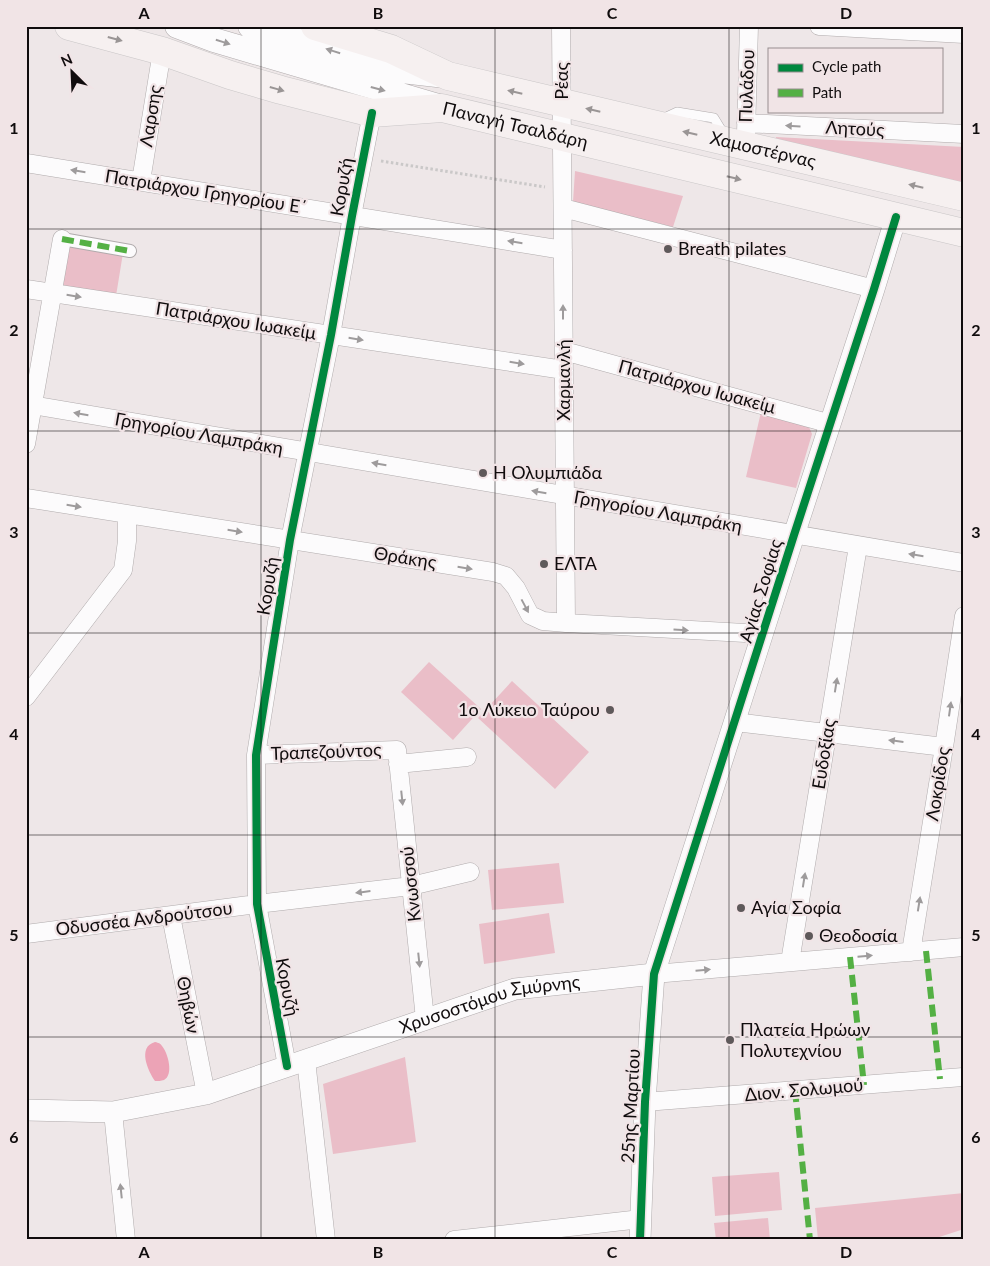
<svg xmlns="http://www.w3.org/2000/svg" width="990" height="1266" font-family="Lato,sans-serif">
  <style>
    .green { fill: #eabec8 }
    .water { fill: #eca3b6 }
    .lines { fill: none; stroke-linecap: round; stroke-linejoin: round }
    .service-casing { stroke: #b0abac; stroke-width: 10 }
    .pedestrian-casing { stroke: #b0abac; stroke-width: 14 }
    .minor-casing { stroke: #b0abac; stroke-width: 19 }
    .tertiary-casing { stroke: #b0abac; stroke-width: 22 }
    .secondary-casing { stroke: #b0abac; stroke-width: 25 }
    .primary-casing { stroke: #c9c6c7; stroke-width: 29 }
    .path { stroke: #cac8c8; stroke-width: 3; stroke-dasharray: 2.5 2.5; stroke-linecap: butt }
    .service { stroke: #fcfbfc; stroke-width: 9 }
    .pedestrian { stroke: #fcfbfc; stroke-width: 12 }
    .minor { stroke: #fcfbfc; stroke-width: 18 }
    .tertiary { stroke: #fcfbfc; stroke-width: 21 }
    .secondary { stroke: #fcfbfc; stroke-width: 24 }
    .primary { stroke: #f6f0f0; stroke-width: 28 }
    .quiet { stroke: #54b044; stroke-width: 6; stroke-dasharray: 12 6; stroke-linecap: butt }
    .cycleway-casing { stroke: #f1e4e6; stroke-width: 11 }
    .cycleway { stroke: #00873e; stroke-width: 8 }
    .oneway { fill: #9a9595 }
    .oneway2 { fill: #9e9b9c }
    .grid { fill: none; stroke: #100c0d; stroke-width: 1; stroke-opacity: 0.55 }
    .poi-dot { fill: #5e595a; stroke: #f1e4e6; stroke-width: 2 }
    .labels { text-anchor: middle; stroke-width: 4.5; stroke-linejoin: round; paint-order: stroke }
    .street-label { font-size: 18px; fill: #100c0d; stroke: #f1e4e6 }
    .poi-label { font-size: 18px; fill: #100c0d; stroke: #f1e4e6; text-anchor: start }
    .neatline { fill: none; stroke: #100c0d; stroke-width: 2 }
    .grid-label { font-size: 16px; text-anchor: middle; font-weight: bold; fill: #100c0d }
  </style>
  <rect width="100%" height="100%" fill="#eee7e8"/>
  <path class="green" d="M776,137l188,10v40l-189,-47z
    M575,171l108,25 -10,31 -100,-25z
    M67,243l56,10 -7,43 -56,-11z
    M761,412l48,15 3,7 -16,54 -50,-11z
    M429,662l52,47 -28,31 -52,-48z
    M512,681l77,71 -34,37 -77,-71z
    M559,863l5,40 -72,7 -4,-40z
    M549,913l6,40 -71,11 -5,-40z
    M405,1057l11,85 -83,12 -10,-70z
    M779,1172l3,38 -67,6 -3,-39z
    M964,1193v36l-34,11h-112l-3,-32z
    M768,1218l2,22h-54l-2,-17z"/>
  <path class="water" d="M155,1042c4,1 5,1 7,4 6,7 12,29 2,34 -3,1 -6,1 -9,1 -7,-10 -18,-34 0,-39z"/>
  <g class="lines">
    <g class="service-casing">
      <path id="service" d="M662,119l15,-7 37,6 11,18"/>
    </g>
    <g class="pedestrian-casing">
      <path id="pedestrian" d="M62,239l68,12"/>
    </g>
    <g class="minor-casing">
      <path id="minor" d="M561,26l5,597
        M819,26l145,8
        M746,123l218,11
        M746,133l3,-107
        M26,163l537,87
        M141,181l21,-130
        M563,208l311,81
        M26,289l538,81
        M564,351l267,73
        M26,404l938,159
        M26,444l36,-205
        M26,498l467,74 13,4 10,12 14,27 13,6 23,2 197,11
        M26,697l97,-127 4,-29v-27
        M735,722l209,25
        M256,755l141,-5 28,269
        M398,764l69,-7
        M171,916l35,178
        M26,934l231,-30 154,-18 59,-14
        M911,952l33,-205 20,-131
        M790,962l68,-416
        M654,974l310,-27
        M306,1060l20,180
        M287,1066l-30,-162 -1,-149 34,-215 41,-205 21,-119 20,-103
        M645,1102l318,-25
        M113,1112l13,128
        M454,1240l187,-21"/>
    </g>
    <g class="tertiary-casing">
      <g id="tertiary">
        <path id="s1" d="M26,1110l87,2 93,-18 309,-105 139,-15"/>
        <path d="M640,1240l5,-138 9,-128 140,-439 80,-246 22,-72"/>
      </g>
    </g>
    <g class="secondary-casing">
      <path id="secondary" d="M177,26l37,14 224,66
        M250,26l125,38 27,7 35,4"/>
    </g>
    <g class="primary-casing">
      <g id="primary">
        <path id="s2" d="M69,26l93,25 68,24 51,15 91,23 70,-5 522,125"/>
        <path id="s3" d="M315,26l76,23 57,27 516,121"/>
      </g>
    </g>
    <path class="path" d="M381,161l164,26"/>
    <use href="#service" class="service"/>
    <use href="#pedestrian" class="pedestrian"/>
    <use href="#minor" class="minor"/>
    <use href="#tertiary" class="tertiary"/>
    <use href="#secondary" class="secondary"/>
    <use href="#primary" class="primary"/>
    <path class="quiet" d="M62,239l68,12
      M926,951l14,128
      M850,957l14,128
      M963,1077h1
      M795,1090l15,150"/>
    <g class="cycleway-casing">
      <path id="cycleway" d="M287,1066l-30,-162 -1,-149 34,-215 41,-205 21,-119 20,-103
        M640,1240l5,-138 9,-128 140,-439 80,-246 22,-72"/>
    </g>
    <use href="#cycleway" class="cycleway"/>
  </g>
  <defs><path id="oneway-solid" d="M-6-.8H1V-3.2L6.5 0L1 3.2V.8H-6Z" transform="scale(1.25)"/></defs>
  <g class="oneway">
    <use href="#oneway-solid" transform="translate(115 39) rotate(15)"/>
    <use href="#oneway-solid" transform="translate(277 89) rotate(16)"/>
    <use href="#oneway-solid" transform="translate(515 92) rotate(-167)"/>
    <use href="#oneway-solid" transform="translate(593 110) rotate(-167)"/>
    <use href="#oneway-solid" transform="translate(690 133) rotate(-167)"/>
    <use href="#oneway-solid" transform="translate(734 178) rotate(14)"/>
    <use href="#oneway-solid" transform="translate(916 186) rotate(-167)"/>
  </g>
  <g class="oneway2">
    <use href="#oneway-solid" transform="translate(223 42) rotate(17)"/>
    <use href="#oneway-solid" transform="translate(333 51) rotate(-163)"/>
    <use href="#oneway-solid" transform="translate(378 89) rotate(15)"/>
    <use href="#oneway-solid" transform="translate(793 126) rotate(-177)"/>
    <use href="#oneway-solid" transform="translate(78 171) rotate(-171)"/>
    <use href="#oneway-solid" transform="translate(515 242) rotate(-171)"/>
    <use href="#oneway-solid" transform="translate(74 296) rotate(9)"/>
    <use href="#oneway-solid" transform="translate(563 312) rotate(-90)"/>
    <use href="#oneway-solid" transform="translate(356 339) rotate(9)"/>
    <use href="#oneway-solid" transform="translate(517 363) rotate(9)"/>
    <use href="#oneway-solid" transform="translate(81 414) rotate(-170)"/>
    <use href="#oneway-solid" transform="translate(379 464) rotate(-170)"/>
    <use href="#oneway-solid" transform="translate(539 492) rotate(-170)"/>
    <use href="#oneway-solid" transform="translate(74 506) rotate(9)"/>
    <use href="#oneway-solid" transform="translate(235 531) rotate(9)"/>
    <use href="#oneway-solid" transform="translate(916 555) rotate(-171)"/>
    <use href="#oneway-solid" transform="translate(465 568) rotate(9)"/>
    <use href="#oneway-solid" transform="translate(525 606) rotate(62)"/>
    <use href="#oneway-solid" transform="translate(681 630) rotate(3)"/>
    <use href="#oneway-solid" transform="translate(836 685) rotate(-81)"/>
    <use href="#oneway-solid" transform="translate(950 709) rotate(-82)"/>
    <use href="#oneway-solid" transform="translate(896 741) rotate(-173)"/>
    <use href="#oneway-solid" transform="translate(402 798) rotate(84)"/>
    <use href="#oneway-solid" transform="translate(804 880) rotate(-81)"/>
    <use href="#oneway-solid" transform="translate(363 892) rotate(173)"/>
    <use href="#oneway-solid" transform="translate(919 904) rotate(-81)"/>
    <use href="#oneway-solid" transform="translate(865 956) rotate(-5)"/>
    <use href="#oneway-solid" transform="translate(419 960) rotate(84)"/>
    <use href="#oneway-solid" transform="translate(703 970) rotate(-5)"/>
    <use href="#oneway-solid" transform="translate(121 1191) rotate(-96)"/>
  </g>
  <path class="grid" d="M261,26v1214M495,26v1214M729,26v1214M26,229h938M26,431h938M26,633h938M26,835h938M26,1037h938"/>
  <g class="poi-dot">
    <circle cx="668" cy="249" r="5"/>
    <circle cx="483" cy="473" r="5"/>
    <circle cx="544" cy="564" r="5"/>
    <circle cx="610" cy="710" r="5"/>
    <circle cx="741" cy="908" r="5"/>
    <circle cx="809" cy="936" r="5"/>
    <circle cx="730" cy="1040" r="5"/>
  </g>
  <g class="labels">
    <g class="street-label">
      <text transform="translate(562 81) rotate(-90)" y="6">Ρέας</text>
      <text transform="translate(747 86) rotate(-88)" y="6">Πυλάδου</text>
      <text transform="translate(151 116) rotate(-81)" y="6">Λαρσης</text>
      <text dy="6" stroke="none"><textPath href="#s2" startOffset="461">Παναγή Τσαλδάρη</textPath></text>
      <text transform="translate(855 129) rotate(3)" y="6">Λητούς</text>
      <text dy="6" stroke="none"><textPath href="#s3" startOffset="466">Χαμοστέρνας</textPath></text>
      <text transform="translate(342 187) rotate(-80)" y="6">Κορυζή</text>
      <text transform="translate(206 192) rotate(9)" y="6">Πατριάρχου Γρηγορίου Ε΄</text>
      <text transform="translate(236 321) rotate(9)" y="6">Πατριάρχου Ιωακείμ</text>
      <text transform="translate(564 380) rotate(-90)" y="6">Χαρμανλή</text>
      <text transform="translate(697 387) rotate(15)" y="6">Πατριάρχου Ιωακείμ</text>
      <text transform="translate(199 434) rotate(10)" y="6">Γρηγορίου Λαμπράκη</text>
      <text transform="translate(658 512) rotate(10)" y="6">Γρηγορίου Λαμπράκη</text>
      <text transform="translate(405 558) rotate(9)" y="6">Θράκης</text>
      <text transform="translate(268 586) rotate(-81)" y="6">Κορυζή</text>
      <text transform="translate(761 591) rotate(-73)" y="6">Αγίας Σοφίας</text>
      <text transform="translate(326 752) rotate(-2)" y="6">Τραπεζούντος</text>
      <text transform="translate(824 754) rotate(-81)" y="6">Ευδοξίας</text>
      <text transform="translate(938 784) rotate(-81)" y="6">Λοκρίδος</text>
      <text transform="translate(411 884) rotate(-96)" y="6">Κνωσσού</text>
      <text transform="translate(144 919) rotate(-7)" y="6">Οδυσσέα Ανδρούτσου</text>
      <text transform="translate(287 987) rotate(79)" y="6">Κορυζή</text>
      <text transform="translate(188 1005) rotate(79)" y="6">Θηβών</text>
      <text dy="6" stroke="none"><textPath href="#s1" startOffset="480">Χρυσοστόμου Σμύρνης</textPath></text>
      <text transform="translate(804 1090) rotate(-5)" y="6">Διον. Σολωμού</text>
      <text transform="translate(631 1106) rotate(-87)" y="6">25ης Μαρτίου</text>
    </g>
    <g class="poi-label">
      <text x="678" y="255">Breath pilates</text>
      <text x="493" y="479">Η Ολυμπιάδα</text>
      <text x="554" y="570">ΕΛΤΑ</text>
      <text x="600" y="716" text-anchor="end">1ο Λύκειο Ταύρου</text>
      <text x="751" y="914">Αγία Σοφία</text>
      <text x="819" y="942">Θεοδοσία</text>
      <text x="740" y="1036">Πλατεία Ηρώων<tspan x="740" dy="21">Πολυτεχνίου</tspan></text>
    </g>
  </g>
  <rect width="990" height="1266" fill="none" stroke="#f1e4e6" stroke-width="55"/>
  <rect x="768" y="48" width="175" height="65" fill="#f1e4e6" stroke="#978e8f"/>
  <rect x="778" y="64" width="25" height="8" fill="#00873e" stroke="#978e8f"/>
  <text x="812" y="72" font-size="15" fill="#100c0d">Cycle path</text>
  <rect x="778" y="89" width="25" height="8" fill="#54b044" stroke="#978e8f"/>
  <text x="812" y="98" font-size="15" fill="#100c0d">Path</text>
  <g transform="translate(72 72) rotate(336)" stroke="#f1e4e6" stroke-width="4" paint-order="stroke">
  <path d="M0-4L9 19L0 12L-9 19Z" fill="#100c0d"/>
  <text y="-8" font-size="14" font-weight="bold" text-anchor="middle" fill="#100c0d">N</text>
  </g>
  <rect x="28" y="28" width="934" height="1210" class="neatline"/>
  <g class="grid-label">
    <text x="144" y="19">A</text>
    <text x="378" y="19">B</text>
    <text x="612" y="19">C</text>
    <text x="846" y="19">D</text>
    <text x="14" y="134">1</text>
    <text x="976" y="134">1</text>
    <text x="14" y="336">2</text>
    <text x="976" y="336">2</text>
    <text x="14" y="538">3</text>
    <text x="976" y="538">3</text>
    <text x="14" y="740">4</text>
    <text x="976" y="740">4</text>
    <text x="14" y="941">5</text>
    <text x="976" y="941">5</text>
    <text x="14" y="1143">6</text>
    <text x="976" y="1143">6</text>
    <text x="144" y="1258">A</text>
    <text x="378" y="1258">B</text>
    <text x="612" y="1258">C</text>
    <text x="846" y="1258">D</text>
  </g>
</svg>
